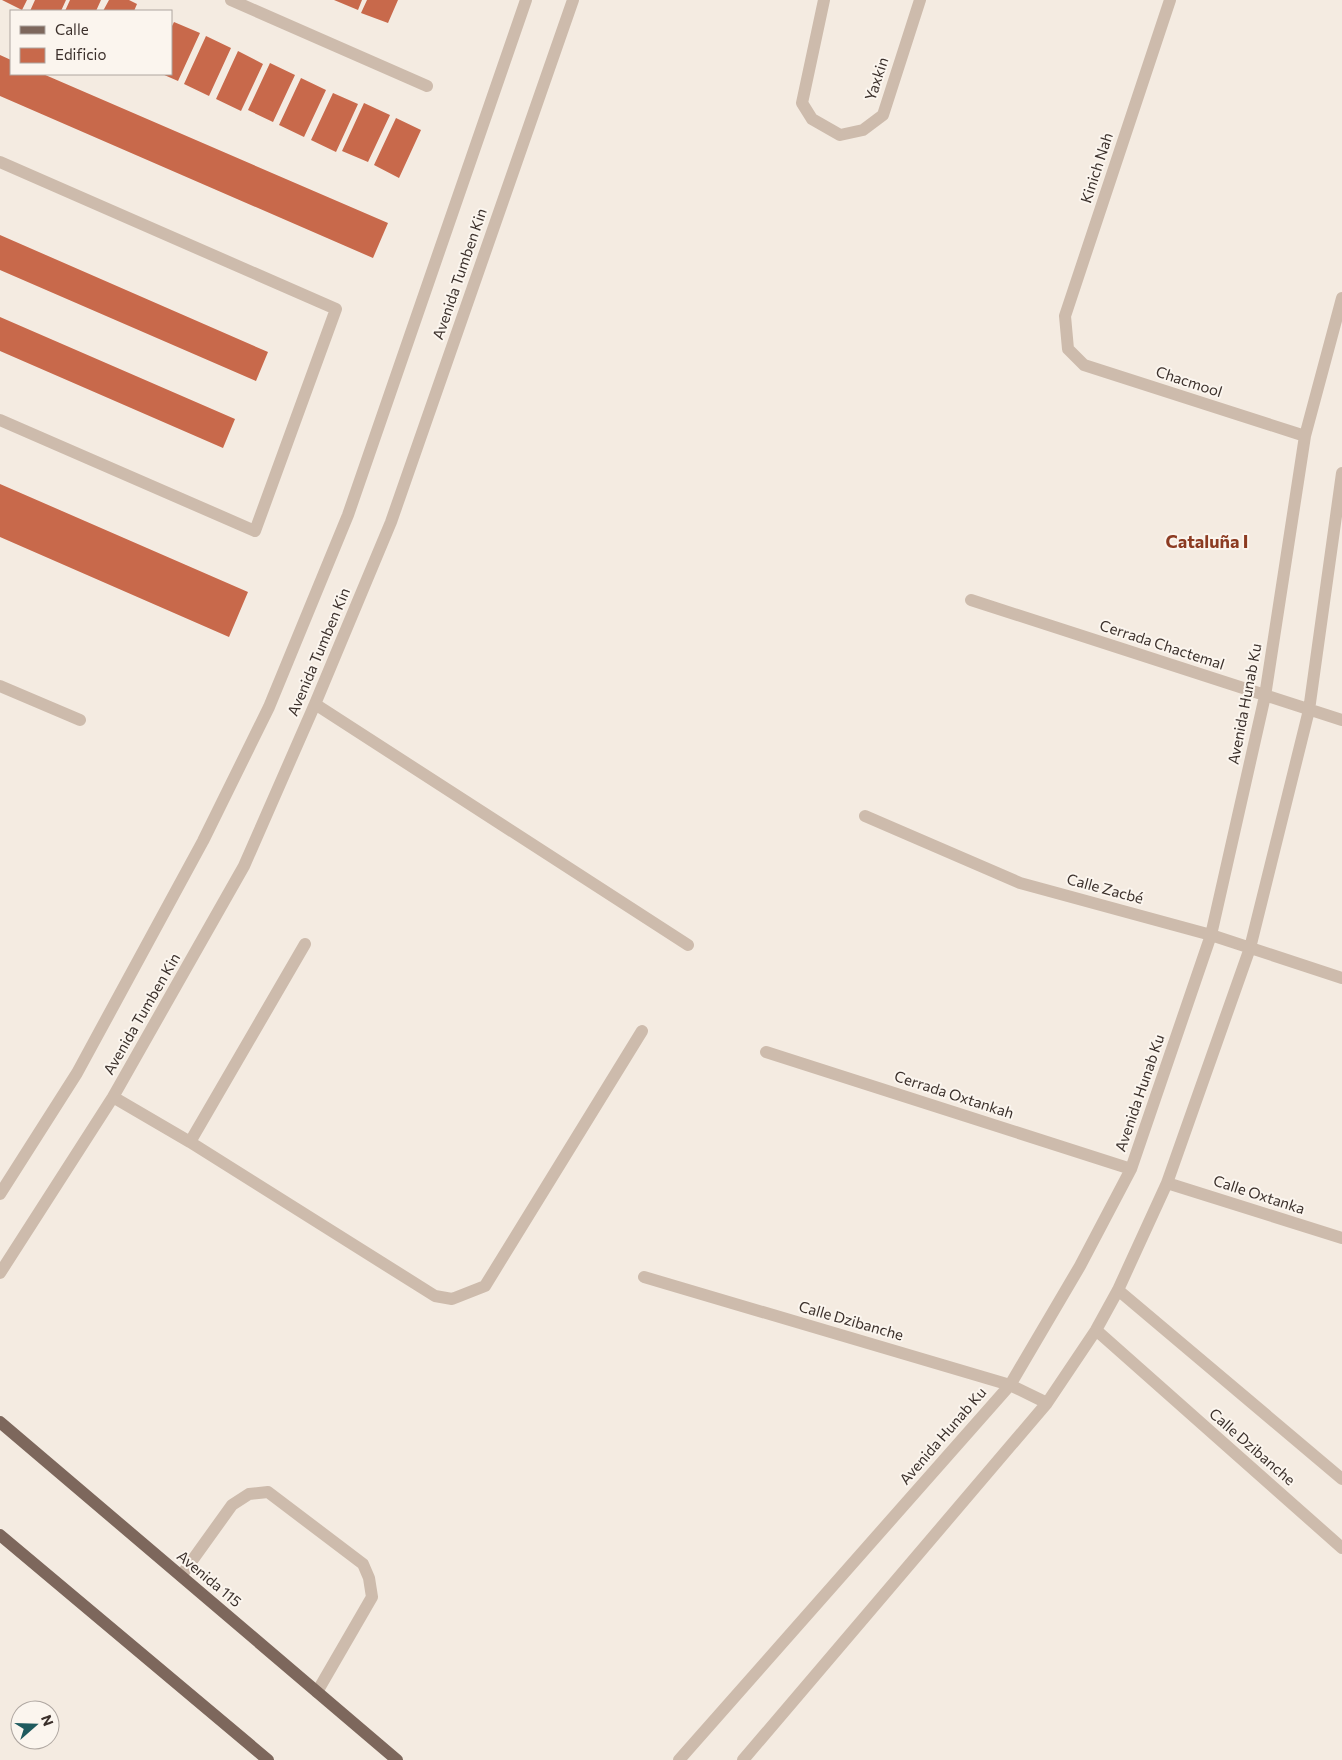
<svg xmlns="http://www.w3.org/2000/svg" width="1342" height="1760" font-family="Commissioner,sans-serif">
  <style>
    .building { fill: #c8694b }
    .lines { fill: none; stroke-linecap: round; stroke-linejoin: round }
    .minor { stroke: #cdbbac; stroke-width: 12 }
    .major { stroke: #7d675c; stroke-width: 12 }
    .labels { text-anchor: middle; stroke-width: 4; stroke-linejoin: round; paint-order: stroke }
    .street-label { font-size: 15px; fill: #3b302b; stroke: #fbf5ee }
    .quarter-label { font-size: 18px; font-weight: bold; fill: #8c3b22; stroke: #fbf5ee }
  </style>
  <rect width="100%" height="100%" fill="#f4ebe1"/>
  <path class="building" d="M2,0h25l-5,10z
    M35,0h31l-5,11h-31z
    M70,0h31l-5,11h-31z
    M109,0h20l8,4 -3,7h-31z
    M334,0h28l-4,10z
    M367,0h31l-10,23 -27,-10z
    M174,22l26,11 -22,48 -16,-7h9v-46z
    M206,36l25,12 -22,48 -25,-12z
    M238,51l25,13 -22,47 -25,-12z
    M0,55l11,5v14h32l345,149 -15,35 -373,-162z
    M270,63l25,12 -22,47 -25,-12z
    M301,78l25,12 -22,47 -25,-12z
    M333,93l25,11 -22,48 -25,-12z
    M364,103l26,12 -22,47 -26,-11z
    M396,118l25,12 -22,48 -25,-13z
    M0,235l268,117 -12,29 -256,-111z
    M0,317l235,102 -12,29 -223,-97z
    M0,484l248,108 -19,45 -229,-100z"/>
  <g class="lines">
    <path class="minor" d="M231,0l196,86
      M824,0l-22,103 10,16 28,16 23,-5 20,-15 37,-115
      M1170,0l-105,316 3,33 16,16 221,71
      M0,162l336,147 -81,222 -255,-111
      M971,600l371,120
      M0,686l80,34
      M315,704l373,241
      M865,816l155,67 191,52 131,43
      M766,1052l365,117
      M113,1097l77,45 245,154 17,3 33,-13 157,-255
      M190,1142l115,-198
      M1167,1183l175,55
      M0,1194l77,-121 126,-232 66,-134 79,-192 178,-515
      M0,1273l113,-176 131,-231 71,-162 76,-182 182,-522
      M644,1277l366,108 37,18
      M1118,1290l224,189
      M1096,1330l246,218
      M181,1576l51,-71 17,-11 19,-2 95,72 6,14 3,19 -55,95
      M679,1760l331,-375 70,-119 51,-97 80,-234 54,-239 40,-260 37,-138
      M743,1760l304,-357 49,-73 22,-40 49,-107 83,-235 59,-238 33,-237"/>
    <path class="major" d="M0,1422l397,338
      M0,1535l268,225"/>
  </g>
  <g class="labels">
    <g class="street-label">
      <text transform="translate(877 79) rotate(-72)" y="5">Yaxkin</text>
      <text transform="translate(1097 168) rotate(-72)" y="5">Kinich Nah</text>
      <text transform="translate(460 274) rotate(-71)" y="5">Avenida Tumben Kin</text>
      <text transform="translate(1189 382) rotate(18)" y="5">Chacmool</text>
      <text transform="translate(1162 645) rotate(18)" y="5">Cerrada Chactemal</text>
      <text transform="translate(319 652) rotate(-67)" y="5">Avenida Tumben Kin</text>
      <text transform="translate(1245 704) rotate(-79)" y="5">Avenida Hunab Ku</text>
      <text transform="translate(1105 889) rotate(15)" y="5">Calle Zacbé</text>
      <text transform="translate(142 1014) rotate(-60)" y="5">Avenida Tumben Kin</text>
      <text transform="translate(1140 1093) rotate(-71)" y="5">Avenida Hunab Ku</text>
      <text transform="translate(954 1095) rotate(18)" y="5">Cerrada Oxtankah</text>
      <text transform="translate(1259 1195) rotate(18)" y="5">Calle Oxtanka</text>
      <text transform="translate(851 1321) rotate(16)" y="5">Calle Dzibanche</text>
      <text transform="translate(943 1436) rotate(-49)" y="5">Avenida Hunab Ku</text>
      <text transform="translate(1252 1447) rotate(41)" y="5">Calle Dzibanche</text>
      <text transform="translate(209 1579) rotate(40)" y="5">Avenida 115</text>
    </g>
    <g class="quarter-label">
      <text x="1207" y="548">Cataluña I</text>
    </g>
  </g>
  <rect x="10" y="10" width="162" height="65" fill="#fbf5ee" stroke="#aea6a0"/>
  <rect x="20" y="26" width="25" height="8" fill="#7d675c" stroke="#aea6a0"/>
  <text x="55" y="35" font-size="15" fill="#3b302b">Calle</text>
  <rect x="20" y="48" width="25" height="15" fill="#c8694b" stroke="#aea6a0"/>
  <text x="55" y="60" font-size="15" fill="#3b302b">Edificio</text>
  <g transform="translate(35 1725) rotate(70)"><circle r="24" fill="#fbf5ee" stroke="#aea6a0"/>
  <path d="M0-4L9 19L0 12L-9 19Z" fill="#1f5a5e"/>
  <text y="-8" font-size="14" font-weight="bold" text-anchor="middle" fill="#3b302b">N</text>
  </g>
</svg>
